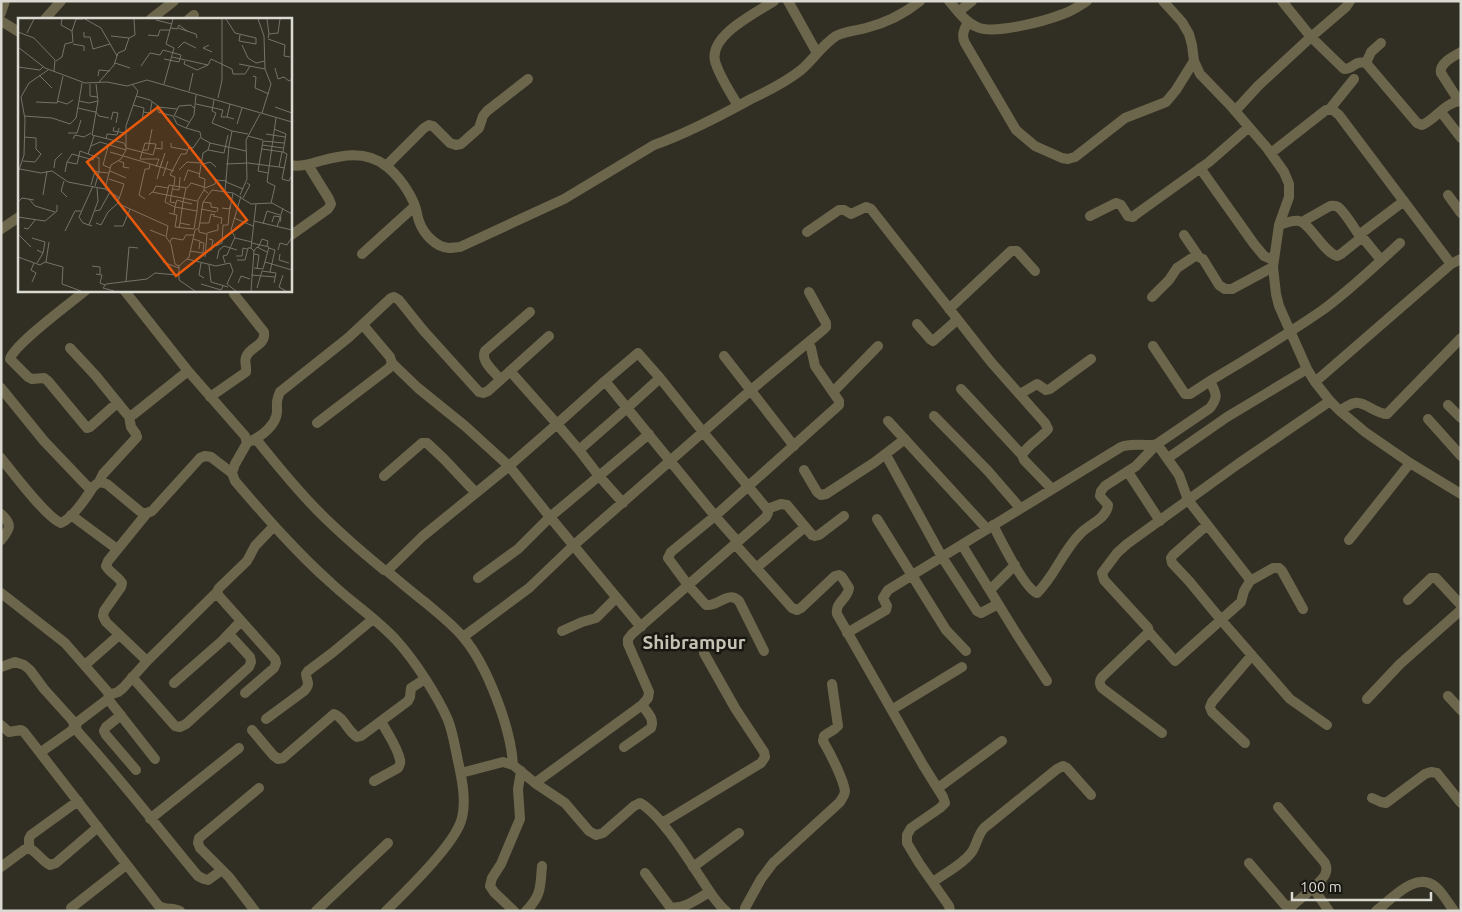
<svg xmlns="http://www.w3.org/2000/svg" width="1462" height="912" viewBox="0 0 1462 912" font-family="Ubuntu,sans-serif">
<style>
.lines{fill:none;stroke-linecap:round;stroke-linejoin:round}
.minor{stroke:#6c664c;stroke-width:10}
.labels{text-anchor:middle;stroke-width:5;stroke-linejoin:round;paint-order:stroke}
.district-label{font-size:19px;font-weight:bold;fill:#c5c2b3;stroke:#181711}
.inset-road{fill:none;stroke:#757369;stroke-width:1}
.view{fill:#e8590c;fill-opacity:0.15;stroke:#e8590c;stroke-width:2.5}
.inset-edge{fill:none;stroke:#dbdad2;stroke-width:2.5}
</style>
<rect width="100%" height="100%" fill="#312f23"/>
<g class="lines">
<!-- minor -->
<path class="minor" d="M788 1 817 53
M949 1C957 10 965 22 977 27 994 35 1045 21 1063 14 1072 11 1079 6 1087 1
M1163 1 1182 22 1189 34 1192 45 1194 61 1200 74 1230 105 1267 148 1284 172 1289 184V197L1279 225 1273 267 1276 294 1279 306 1307 369 1315 382 1330 401 1340 411 1365 432 1410 463 1461 494
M1282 1 1311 37 1346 7 1350 1
M958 12 972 1
M1 13 5 1
M45 19 61 1
M151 19 174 1
M189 19 194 15
M1 21 19 32
M968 22C964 30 961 35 965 43L1016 130 1035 146 1062 158 1068 159 1075 157 1125 118 1166 102 1176 90 1194 61
M1366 63 1371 52 1381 43
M1459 101 1441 73C1439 63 1453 57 1461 52
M738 106C731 93 719 76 715 61 709 35 756 13 774 1
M1329 110 1354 79
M1235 111 1258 86 1311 37 1344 69C1354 69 1354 60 1366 63L1417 123 1422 125C1436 119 1445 102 1461 101
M1441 112 1461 138
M1271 153 1326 110H1333L1339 115 1451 264
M290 165C300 167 310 164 320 161 342 155 366 150 386 166 398 175 410 192 415 206 417 211 417 216 419 221 423 233 435 247 449 248 452 248 457 247 460 247L564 199 654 145C688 133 720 116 751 99 768 91 786 82 801 70 813 60 822 45 836 36 846 31 855 31 866 28 885 23 904 14 920 1
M386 166 424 128 429 125 433 126 450 143 456 145 461 144 479 128 483 116 487 111 528 79
M1200 168 1254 244 1264 256 1273 260
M1448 195 1461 213
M1090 216 1116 203 1121 205 1128 216 1133 217 1135 215 1209 162 1249 127
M1302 222 1330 206C1334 206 1335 205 1338 207 1346 213 1355 230 1361 238
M1279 225C1285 223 1293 220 1299 221 1311 224 1323 252 1337 256L1341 254 1361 238H1363L1381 260
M1 229 19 217
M807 232 839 210H844L851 214 866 207 871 209 991 362 1045 423 1048 429C1040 439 1028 444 1022 455L1024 460 1052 489
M1184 235 1199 257
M1359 235 1404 201
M290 236 328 209 331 204 329 199 308 165
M362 254 415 206
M86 290C71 303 14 344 10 359L28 377 32 379 44 378 48 381 87 428 90 427 117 403
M124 290 188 371 245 436 247 443 235 464 232 473 235 481C265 516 296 552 331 583 352 603 377 619 397 641 415 661 437 695 448 720 453 733 455 747 458 761 462 779 467 803 461 821 453 846 406 891 386 911
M1152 297 1169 280 1177 268 1195 256 1199 257 1203 259 1219 285 1225 289H1232L1273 267
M949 309 1011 251H1017L1035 271
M917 324 930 339 933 341 957 320
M1153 346 1185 394H1190L1210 381
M70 348 96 376 126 413 129 416 134 414 188 371
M724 356 794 446
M392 363 418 388 465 426 509 466 550 517 599 476 579 450
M510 371 557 424 605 381 627 408 660 378 703 432 767 509 768 513 766 517 632 634 628 639V644L649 692 648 698 642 705 535 783
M500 379C494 371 480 361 485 351L530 312
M605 381 638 353 660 378
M1315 382 1451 264 1461 259
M1 388 44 441 85 484 88 487H93L99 482 107 484 142 513H147L152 511 200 458 205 456 211 457 232 473
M961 389 1022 455
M833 392 878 346
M1020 394 1037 384 1046 390 1050 389 1091 359
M210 397 246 372C247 367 244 362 246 357 250 346 266 346 264 332L234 294 233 290
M1448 405 1461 418
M1340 411C1344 408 1350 404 1355 403 1364 401 1376 414 1387 414L1461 338
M934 416 988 471 1020 508
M1428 419 1461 456
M888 421 987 529
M317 423 389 368 392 363 390 357 363 325
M256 439C276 464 297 490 320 513 340 533 362 552 384 570L387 571 423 536 509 466 557 424 579 450 627 408 715 516 738 542
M251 441C262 436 276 425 277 412 277 403 276 401 280 392L348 338 391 298 394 297 399 300 423 330 479 392 483 393 488 391 549 336
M886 455 942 557 977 611 981 613 998 604
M1 458C13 473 46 517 61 523 73 518 86 498 93 487
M1168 458 1227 417 1307 369
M804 470 817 492 821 495 826 494 875 462 905 439
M1128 472 1160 521
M384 476 422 443H427L444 459 476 493
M99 482 103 474 137 437 136 434 131 427 129 416
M623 503 599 476 649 434
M767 509 781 504 787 505 812 535 815 536 819 535 844 516
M1 514C13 525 10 529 1 540
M71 515 117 549
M877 519 946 630 966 651
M993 525C1000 539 1025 589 1037 593 1055 576 1063 550 1081 533 1090 524 1107 518 1108 505L1100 496 1101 491 1105 486 1136 466 1157 444 1179 475 1188 500 1248 577 1250 581 1244 591 1241 602 1175 661 1149 632
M1207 525 1173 555 1171 558 1172 563 1189 581 1222 621 1290 699 1327 725
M1349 540 1410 463
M735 544 776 590 792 608 797 610 801 608 835 576 839 575 842 577 849 588C848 599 835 602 837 614L923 765 943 797 945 803 940 808 911 828 907 835V843L919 863 949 906 950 911
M962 545 1016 633 1047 681
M756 568 805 527
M387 571C400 582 413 593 426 603 439 614 452 624 463 637 487 665 511 728 513 765
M478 578 518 549 550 517 641 627
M1250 581 1273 568H1279L1282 571 1303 609
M990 590 1015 565
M1 593 65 643 107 691 109 695 108 699 79 721 75 726 78 732C120 778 158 828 198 876L204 879 208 880 222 870
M1408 600 1431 578H1436L1461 605
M562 631 582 622 596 618 616 598
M847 633 886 610 887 606 883 598 888 590 1121 447C1133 442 1144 447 1157 444L1210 408C1219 396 1216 394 1210 381 1248 358 1287 335 1324 309 1351 289 1375 266 1400 243
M463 637 529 588 574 545 751 390 823 330 826 327V323L809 292
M764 651 739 601C728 590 718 607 706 605L688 585 668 558 671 552 715 516 839 405V401L815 366 811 348 808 343
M147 661 106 622 103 616 104 611 121 587 122 583C118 576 110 573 106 566L108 561 147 513
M85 665 119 635
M1 667 15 662 24 665 30 670 44 689 72 720 75 726 71 731 41 752
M132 677 175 726 180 727 186 724 249 667 251 662 250 657 229 634
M174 683 222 641 241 621
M245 693 274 668 276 663 275 659 219 596 217 592 219 588 247 561 255 546 274 526
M109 695 118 692 123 688 147 661 217 592
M1448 696 1461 710
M108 699 155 759
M1367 699 1400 664 1461 610
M893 709 962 667
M121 715 106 727 104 731 106 735 136 770
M266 719 304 691C311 683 307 683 306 674L308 671 332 653 373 619
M1 725 9 732 21 730 24 732 158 905C165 911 172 907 180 911
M252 730 273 755 278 759 283 758 334 714C344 717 347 731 357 737L361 736 408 701 410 697 411 688 425 679
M1162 733 1102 688C1099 684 1099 681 1102 677L1149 632 1148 628 1104 580 1102 573 1117 553 1127 544 1238 464 1330 401
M1245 743 1212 712 1210 707 1212 702 1252 655
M624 747 651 728C655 719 647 712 642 705
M461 773 503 762 513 765 535 783 565 803 589 831 596 835 603 833 634 806 640 803C662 815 691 864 706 886 712 895 717 904 726 911
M374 781 398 768C400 764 401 764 400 760 398 748 387 733 381 721
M938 788 1002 741
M1372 798 1381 802 1386 803 1425 774 1431 772 1437 773 1461 803
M1278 807 1325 863C1330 874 1321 880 1313 888
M150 819 239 748
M662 823 761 763 765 757 764 752 735 708 704 653
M29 848V839L31 835 78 801
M1249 863 1285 905 1292 906 1313 888 1329 911
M1 867 24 850 29 848C37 852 42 861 50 865L56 863 98 827
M693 867 739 833
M645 873 670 907C684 910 698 898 710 892
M933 882C945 873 962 865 971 853 977 845 977 836 984 828L1057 769 1063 766 1067 768 1091 795
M71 908 126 865
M745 908 761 879 773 863 840 802C842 798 845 795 845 791 843 778 830 753 823 741L824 736C828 732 834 731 838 726L832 684
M255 911 229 877 200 848 198 843 199 838 259 788
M316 911 388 843
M514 911 494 892 490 886 492 878 501 864 520 819 518 789 521 771
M526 911C542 895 540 887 542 866
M1376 911C1392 899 1417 869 1437 888 1444 895 1449 904 1454 911"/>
</g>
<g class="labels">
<!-- district labels -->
<g class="district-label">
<text x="694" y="649">Shibrampur</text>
</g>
</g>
<!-- overview -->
<g transform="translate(18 18)">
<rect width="274" height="274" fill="#312f23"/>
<path class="inset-road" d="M67 1 83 10 99 38M208 1 217 15 238 20V26L221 23 222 17M240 1 246 18 247 51 253 66 244 95M249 1 251 16M138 2 154 6M153 10 159 11 161 7 169 13M160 10 178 16 179 20M54 13 58 1H65M0 14 16 20 37 42 36 53M66 14V19H72L75 31 92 26M9 15 16 1M130 17 140 18 142 12H152M93 18 111 20M250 20 251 16 260 15 262 1M250 21 267 27 266 38 272 39M55 26 66 28V33M191 27 185 30 194 34M224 27 230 40 238 45 247 43M0 29 27 50 67 65 89 64 109 68 129 62 274 104M160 30 166 24 178 30M154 39 190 47 193 41 214 51 215 56H227L232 48M38 43 44 39 47 26 55 24 54 13 43 7 44 1M167 43 166 46 179 52 190 47M97 45 112 50M221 46 247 51M123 48 132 35 142 37 145 32 163 37 161 44 146 41M0 49 22 52 25 49M257 50 260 61 266 59 271 63 274 61M21 57 34 70M80 58 81 52 92 53M235 58 238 59 237 70 251 76M81 64 96 47 100 35 107 32 111 20 117 17 116 1M64 65 61 83 71 85 80 83 78 66M72 66V78L79 79M114 66 120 73 108 108V132L103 141 93 147 87 171 100 179 101 186 150 208 148 219 153 226 157 246 161 248V262L177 273M146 66 156 30 148 26 155 1M171 73 175 55M118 78 132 82 140 88V94L155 98 159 106 168 110 176 97 178 77M200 80 204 62V1M196 82 194 93 198 95 194 105 214 113M39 83 49 86 55 82M80 83 74 117 106 125 108 129M18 84 39 85 45 58M178 86 205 92 203 99H209M212 86 209 99 216 101M115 87 126 90 124 103M140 89 159 91M257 89 274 95M60 90 77 94M77 93 81 98 91 100M125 94 132 95 134 84M6 98 34 100 52 106 58 100 61 83M156 98 161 88 173 87 177 91M157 98 171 104M93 102 95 94 100 95 98 105M219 106 224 90M96 109 95 113 108 115M168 110 182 114 183 120 192 125 190 132 185 135 181 159 187 161 186 172 190 175M256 111 268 116 265 134 269 136 264 161 271 163 274 157M50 115H59L63 102M248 116 267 119M230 118 245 122M55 121 57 117 66 119 73 115M88 121 89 116 99 117 101 110M153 125V129L169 132M192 125 228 133M244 127 265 130M73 128 82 124 108 132M211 128 214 113 230 116M90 129 85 147 92 150M108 130 135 137 137 130 144 131V123M137 130 138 126 127 125 122 141H141L138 149M244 131 265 134M125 132H130L134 111M190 132 206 135 210 117M92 134 156 153M264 134 261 149 267 150M70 136 76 118M5 143 17 144 23 136 18 131V120L6 119M101 143 106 145 105 149 111 150M49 144 54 136 75 142 77 138M230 145 261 149M185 146 192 144 198 149M208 146 230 145M36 150 37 142 44 135M142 150 147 135M2 151 23 155 34 153 50 164 87 171M161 152 169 144 183 145M92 153 108 160M47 154 49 144 59 146 62 133 81 140V154L91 155M0 155 6 137 7 101 3 79 11 65 30 52M250 155 240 153 245 123 266 125M145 158 150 143M91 161 106 166 101 181M139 161 144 143M46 163 43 173 49 179M166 163 170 152 182 156M208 164 225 171M73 167 77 153 81 154 77 168M156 167 157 159 152 157 163 136H168L171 129 175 130 182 120M155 168 152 184 158 185 157 189 179 193 176 211M168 170 165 184 174 186M187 170 197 166 198 162 209 163M155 171 161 172 162 159M207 173 211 128M135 174 138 168 150 170M25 177 29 153M131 177 134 174 179 183M222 177 229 161 228 122 242 96M225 180 232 167 229 165M11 181 17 188 37 194M127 181 121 177 127 151H131L132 146M0 184 4 180 16 182M185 184 193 185V189L200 190 199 194M158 185 159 182 165 184 162 205M253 185 257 168 249 164 258 100M204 190 212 191 215 175M183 191 198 194M77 193 82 192 92 174M179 193 180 182 186 172M151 195 159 197 157 209 176 211M156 196 157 189 147 184 151 167 169 170 173 165 186 169M195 198 204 200 203 206M0 199 27 203 39 193V187M216 200 235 208M236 203 274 212M254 204 256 198 263 199 262 204M78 205 83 207 90 194 100 185M182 205H191L193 196 197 197M245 206 249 193 262 197M71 207 80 183 79 170M74 208 65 205 61 199 75 168M96 208H105L112 191M259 209 265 190M6 210 10 211 17 202M161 210 162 205 172 207M181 211V214L189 216 187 239M132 212 147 218M47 213 57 193H63M189 215 200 212V206M0 216 13 229M14 220 27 224 25 235M217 220 234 224M175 221 182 223 181 231M191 221 195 222 193 233M152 224 154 220 165 222 168 217H176M234 225 251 229 245 251 236 250M198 228 204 225 205 207H210L212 188M240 230 244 221 250 223 249 228M251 230 257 232 252 254M19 232 25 235 19 245M260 232 262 225 269 227 274 219M172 233 185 235 186 225 182 224M236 233 239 229 249 234M236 236 241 237 239 251M262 236 261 242 271 245M218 238H224L225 230 229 231M0 239 22 247 27 244 45 249 44 266 63 273M169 241 198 248 212 245 215 253 209 266 218 273M199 241 201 232 206 228 219 232M219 242H227L230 230H233M28 244 31 224M145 244 161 250M247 244 274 252M183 245 181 257 186 260M207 245 205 238 209 237 217 219 213 212 223 178M191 247 193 264 210 269M74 248 82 249V256M161 248 171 239 177 212 181 210 185 184 194 172 215 175 233 186 254 185 274 196M244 253 258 255 256 265M78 256 84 257 82 265 87 267M233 257 257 259M265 257 261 269 268 273M14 264 18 255 13 252 16 245M108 264 111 229 120 230M220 265 223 258 232 261M183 266 203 272 205 268M239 270 244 253M96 273 85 270 88 266 129 261 137 255 159 257M233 273 236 233 233 230 238 186"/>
<path class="view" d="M140 89 229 202 158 258 69 144Z"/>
<rect width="274" height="274" class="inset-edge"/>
</g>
<!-- border -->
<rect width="1462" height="912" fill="none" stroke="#dbdad2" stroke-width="5"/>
<!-- scale -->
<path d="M1292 892v8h139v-8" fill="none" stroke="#dbdad2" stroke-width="2.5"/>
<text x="1300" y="892" font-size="15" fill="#dbdad2" stroke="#181711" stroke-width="4" paint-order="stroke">100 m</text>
</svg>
